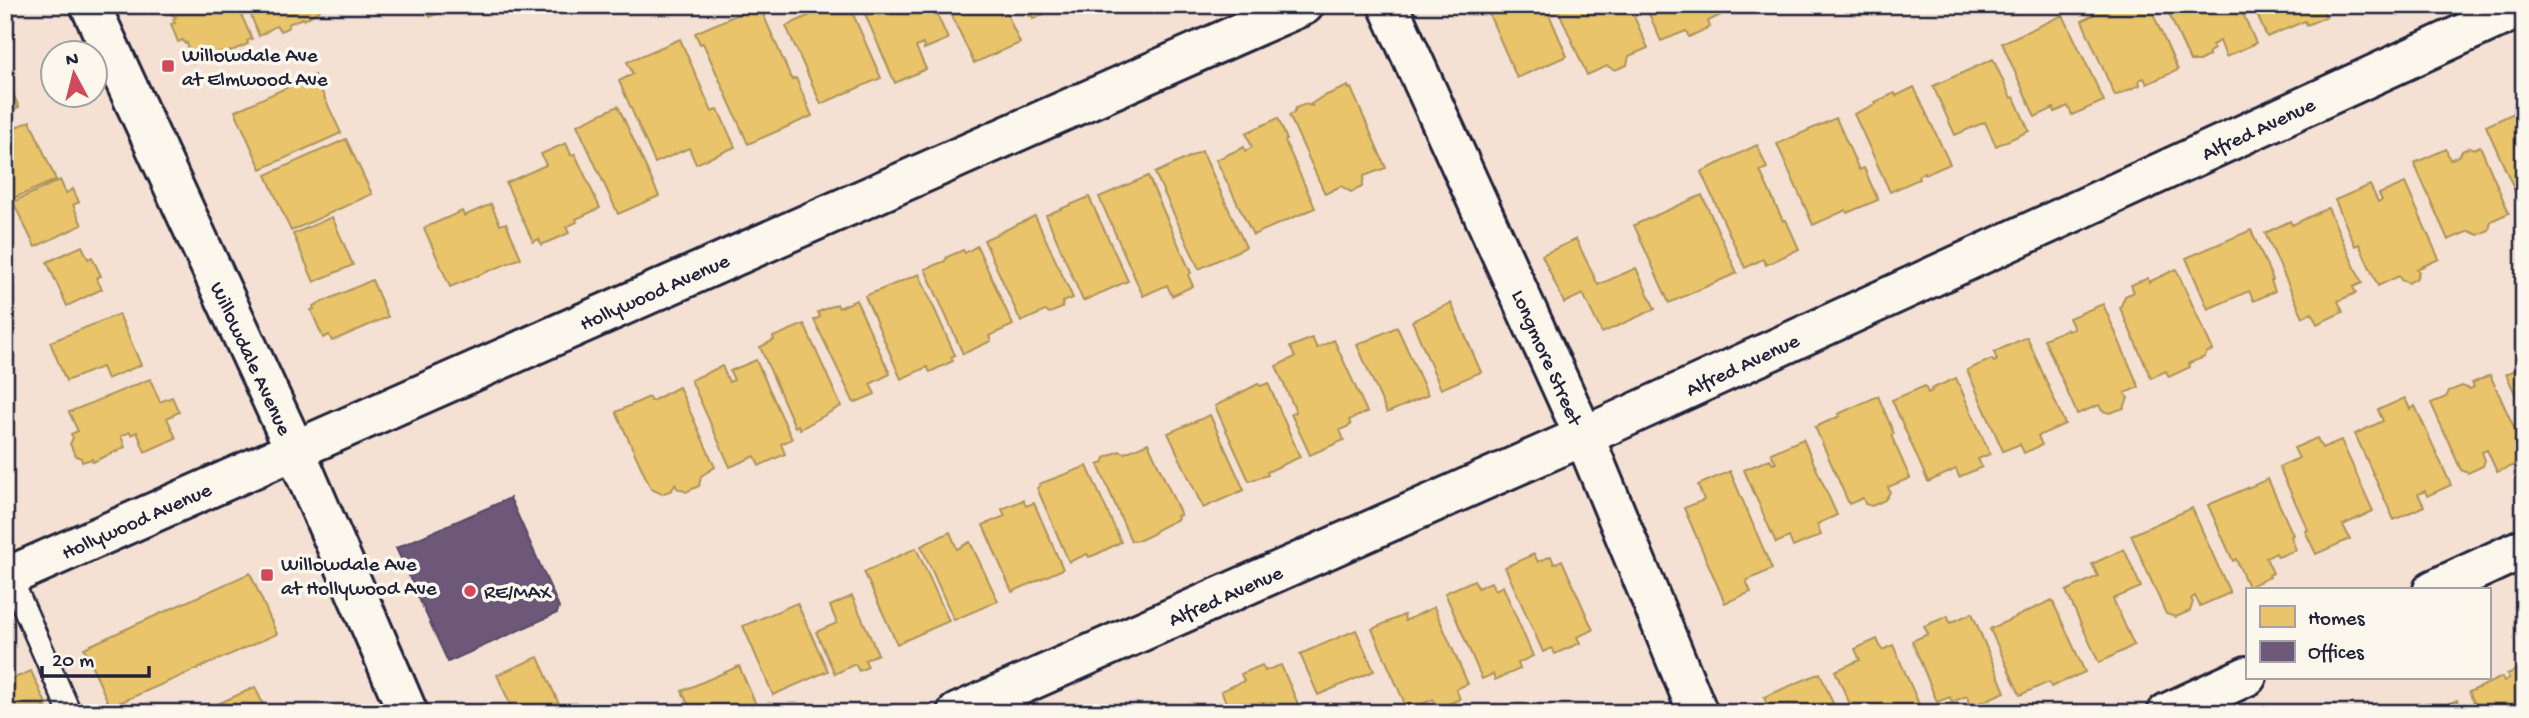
<svg xmlns="http://www.w3.org/2000/svg" width="2529" height="718" viewBox="0 0 2529 718" font-family="'Gochi Hand',sans-serif">
<style>
.homes{fill:#e9c46a;stroke:#ad935c;stroke-width:2}
.offices{fill:#6d597a;stroke:#564867;stroke-width:2}
.lines{fill:none;stroke-linecap:round;stroke-linejoin:round}
.service-casing{stroke:#22223b;stroke-width:26}
.minor-casing{stroke:#22223b;stroke-width:44}
.tertiary-casing{stroke:#22223b;stroke-width:44}
.service{stroke:#fbf7ec;stroke-width:21}
.minor{stroke:#fbf7ec;stroke-width:38}
.tertiary{stroke:#fbf7ec;stroke-width:38}
.poi-dot{fill:#d1495b;stroke:#fbf7ec;stroke-width:2.5}
.labels{text-anchor:middle;stroke-width:7;stroke-linejoin:round;paint-order:stroke}
.poi-label{font-size:21px;fill:#22223b;stroke:#fbf7ec;text-anchor:start}
.street-label{font-size:21px;fill:#22223b;stroke:#fbf7ec}
</style>
<rect width="100%" height="100%" fill="#f4e1d4"/>
<filter id="ink" filterUnits="userSpaceOnUse"><feTurbulence type="fractalNoise" baseFrequency=".0143" numOctaves="2"/><feDisplacementMap in="SourceGraphic" scale="14" xChannelSelector="R" yChannelSelector="G"/><feConvolveMatrix kernelMatrix="1 2 1 2 8 2 1 2 1" color-interpolation-filters="sRGB"/></filter>
<g filter="url(#ink)">
<!-- homes -->
<path class="homes" d="M237 5 252 39 247 41 248 44 224 54 223 52H217L193 63 187 43 185 44 183 40 178 42 171 24 175 23 173 19 176 17 171 14 168 5Z
M245 5H318L320 10 304 20 303 18 288 24 289 27 281 31 276 26 259 36 247 5Z
M425 5H457L430 17Z
M759 5 792 80 796 78 812 116 748 144 703 43 700 44 695 33Z
M832 5H849L881 78 821 104 786 26Z
M861 5H933L948 39 924 49 923 44 916 47 926 69 895 83Z
M947 5H1003L1020 43 974 63Z
M1024 5H1058L1054 7 1055 9 1033 19 1032 15 1029 16Z
M1485 5H1545L1567 56 1517 78Z
M1556 5H1629L1648 48 1629 56 1627 65 1615 70 1607 66 1587 75Z
M1645 5H1717L1721 15 1708 21 1710 27 1689 37 1686 31 1661 41Z
M2098 5H2149L2178 70 2147 84 2144 78 2139 80 2140 85 2115 96 2082 21 2093 15 2090 9Z
M2165 5H2239L2256 43 2226 57 2220 41 2212 45 2214 49 2209 52V56L2199 61H2190Z
M2253 5H2321L2326 17 2307 25 2305 21 2267 37Z
M2063 15 2104 101 2072 115 2068 106 2055 112 2054 108 2035 117 2002 43Z
M680 39 712 112 718 109 735 147 696 164 689 148 655 163 619 81 633 74 627 62Z
M1993 59 2011 98 2014 97 2029 131 1996 146 1985 122 1955 135 1933 86Z
M314 75 341 133 261 169 235 111Z
M5 77 19 107 5 114Z
M1348 86 1349 89 1351 88 1386 168 1364 176 1362 187 1351 192 1341 186 1325 194 1289 115 1294 113 1296 108 1305 104 1312 106 1311 104 1322 97Z
M1914 87 1950 164 1925 175 1924 172 1918 176 1919 179 1890 192 1854 114 1876 104 1875 102 1895 93 1896 96Z
M618 106 659 196 618 214 577 125Z
M2516 112 2520 121 2524 119V211L2486 126Z
M1278 118 1287 140 1285 141 1315 208 1253 235 1216 160 1244 147 1245 151 1252 147 1246 133Z
M1836 118 1859 170 1864 168 1878 200 1847 213 1846 210 1813 225 1777 144Z
M30 121 56 180 5 202V132Z
M346 139 372 194 291 231 266 175Z
M566 143 571 155 575 154 600 208 576 219 577 222 566 227 569 233 541 245 539 239 533 242 506 183 546 165 541 154Z
M1757 145 1767 168 1760 171 1783 221 1786 220 1799 249 1766 265 1763 259 1745 268 1701 172Z
M2480 146 2509 213 2491 221 2489 230 2478 235 2469 231 2448 240 2414 163 2446 149 2450 160 2460 155 2462 151 2470 147 2474 149Z
M1202 151 1246 247 1199 269 1155 173Z
M1148 176 1191 273 1188 275 1193 286 1172 296 1167 285 1143 296 1099 197Z
M60 180 66 193 73 189 79 202 73 205 82 225 35 247 13 202Z
M2405 183 2439 259 2417 269 2419 272 2416 279 2408 283 2401 280 2399 276 2378 286 2359 244 2355 246 2335 200 2370 185 2378 202 2382 200 2379 194Z
M1702 195 1737 273 1669 303 1634 225Z
M1089 197 1128 281 1083 301 1046 215Z
M491 204 500 225 506 223 521 258 450 287 424 228 462 211 464 216Z
M2328 208 2362 283 2353 287 2356 293 2338 301 2343 312 2317 324 2312 313 2303 317 2265 233 2290 221 2292 225Z
M1035 216 1073 298 1063 302 1062 308 1050 313 1045 311 1021 322 984 240Z
M332 217 353 265 314 282 293 234Z
M2251 230 2273 280 2271 281 2275 291 2254 301 2249 291 2208 309 2186 258Z
M1576 239 1598 285 1636 268 1655 309 1602 333 1583 294 1564 303 1542 255Z
M82 246 88 259 92 257 101 276 96 278 102 289 67 306 47 262Z
M977 246 1013 325 989 336 991 341 963 354 925 269 945 261 947 257 963 250 965 253Z
M2176 269 2213 350 2206 353 2205 357 2189 363 2190 367 2169 377 2166 371 2151 378 2120 308 2125 296 2134 292 2131 285 2148 278 2149 282Z
M919 274 955 355 951 357 953 361 930 372 927 367 901 379 865 296Z
M372 280 388 317 332 341 329 335 323 338 311 310 314 309 313 306Z
M856 300 890 374 870 384 875 394 854 403 814 320 820 317 818 312 837 304 839 308Z
M1451 303 1481 372 1441 389 1412 321Z
M2103 304 2139 387 2125 393 2128 398 2124 408 2110 413 2102 411 2099 405 2077 414 2044 339 2067 329 2068 331 2074 329 2069 318Z
M119 314 141 365 107 379 102 367 66 381 50 342Z
M804 324 841 406 800 429 798 425 795 427 760 347 774 340 773 337Z
M1397 327 1428 395 1387 413 1357 345Z
M2027 337 2065 424 2038 436 2042 445 2024 453 2020 444 2003 451 1967 370 1992 359 1994 362 1997 360 1994 352Z
M1312 338 1317 348 1334 340 1367 412 1349 420 1351 425 1340 430 1344 440 1310 455 1291 414 1296 412 1276 366 1295 357 1290 347Z
M756 360 792 439 781 444 785 454 759 466 755 456 730 467 691 380 722 366 729 382 734 380 730 371Z
M2524 360V413L2506 374 2518 369 2516 363Z
M2490 375 2524 449V461L2497 472 2487 450 2482 452 2485 460 2483 466 2468 473 2461 470 2431 403 2446 397 2449 391 2462 386 2470 389 2474 387 2472 383Z
M1956 378 1990 454 1978 459 1982 467 1959 477 1956 469 1928 482 1892 400 1925 386 1928 393 1932 391 1931 389Z
M150 379 160 402 172 397 179 412 167 418 176 438 145 452 137 432 131 435 130 432 121 436 125 447 93 462 92 459 82 462 81 458 75 455 70 444 73 438 71 434 78 431 69 412Z
M1268 383 1300 457 1267 472 1268 475 1249 481 1215 406 1258 384 1261 386Z
M679 387 715 467 701 476 699 486 686 492 677 488 675 484 672 490 662 494 651 489 616 412 649 397 651 401 654 400Z
M1878 396 1894 434 1891 435 1910 478 1888 487 1890 492 1885 500 1872 506 1865 504 1863 498 1849 504 1815 427 1840 416 1838 414Z
M2405 398 2410 409 2415 406 2451 485 2427 496 2425 491 2418 494 2424 506 2394 520 2355 434 2383 421 2378 410Z
M1210 415 1244 490 1203 508 1168 433Z
M2317 438 2322 448 2341 440 2373 511 2343 525 2350 539 2316 554 2305 531 2308 530 2279 467 2299 458 2294 448Z
M1803 439 1837 515 1817 524 1821 535 1793 547 1789 537 1776 543 1744 470 1770 459 1773 464 1776 463 1771 453Z
M1148 443 1181 515 1177 516 1178 519 1156 530 1153 534 1140 540 1131 541 1098 465 1103 463 1105 458 1119 451 1125 453Z
M1087 466 1121 542 1097 554 1089 557 1087 554 1069 562 1037 488 1040 486 1039 484Z
M1730 471 1772 569 1746 581 1751 592 1725 603 1684 508 1704 500 1698 485Z
M2268 479 2293 535 2291 536 2296 550 2278 557 2276 553 2266 558 2273 573 2269 575 2270 577 2248 587 2236 559 2233 561 2208 505Z
M1023 500 1026 506 1034 503 1063 569 1012 592 983 525 1005 516 1002 509Z
M2192 508 2230 593 2200 606 2195 596 2191 599 2193 602 2190 611 2176 617 2166 614 2131 535Z
M950 532 957 549 970 542 998 601 954 620 921 546Z
M916 548 949 621 897 644 864 572Z
M2124 549 2141 587 2113 599 2134 645 2099 663 2066 591 2098 576 2092 564Z
M1534 554 1538 562 1551 556 1554 564 1562 560 1593 630 1577 637 1580 643 1555 654 1552 648 1543 652 1505 567Z
M250 573 277 634 110 707 84 648Z
M1474 580 1478 588 1491 582 1495 590 1503 586 1533 656 1518 663 1520 669 1495 680 1493 674 1482 679 1445 593Z
M852 596 878 654 865 660 868 667 859 671 855 664 835 674 816 632 837 623 830 606Z
M2052 600 2085 672 2051 687 2049 682 2020 695 1990 629Z
M797 603 828 671 773 695 743 626Z
M1434 607 1468 684 1456 689 1460 699 1438 709 1433 699 1408 711 1372 629 1404 615 1405 621Z
M1972 613 2005 692 1971 707 1967 696 1952 702 1950 697 1937 702 1912 641 1928 634 1924 626 1948 616 1950 623Z
M1356 630 1374 671 1318 695 1300 654Z
M1877 639 1882 650 1893 645 1923 713H1854L1835 671 1860 660 1855 649Z
M538 657 559 704 539 713H514L497 675Z
M1262 665 1265 671 1281 665 1302 713H1231L1221 691 1244 681 1241 674Z
M739 666 758 709 750 713H692L682 691Z
M2524 667V713H2479L2469 692 2502 677 2504 681 2509 678 2507 674Z
M31 671 47 706 43 708 45 713H5V682Z
M1820 673 1837 713H1770L1764 697Z
M255 687 267 713H198Z
M2457 700 2463 713H2432L2431 711Z"/>
<!-- offices -->
<path class="offices" d="M510 498 559 607 557 613 448 662 396 548Z"/>
<g class="lines">
<!-- service casing -->
<g class="service-casing">
<path id="service" d="M10 576 70 713"/>
</g>
<!-- minor casing -->
<g class="minor-casing">
<path id="minor" d="M1388 5 1584 436 1698 713
M5 578 1304 5
M2433 590 2524 548
M957 713 1602 428 2524 6
M2167 713 2247 676"/>
</g>
<!-- tertiary casing -->
<g class="tertiary-casing">
<path id="tertiary" d="M90 5 295 450 408 713"/>
</g>
<!-- service -->
<use href="#service" class="service"/>
<!-- minor -->
<use href="#minor" class="minor"/>
<!-- tertiary -->
<use href="#tertiary" class="tertiary"/>
</g>
</g>
<!-- markers -->
<g class="poi-dot">
<rect x="161" y="59" width="14" height="14" rx="3.5"/>
<rect x="260" y="568" width="14" height="14" rx="3.5"/>
<circle cx="470" cy="591" r="7"/>
</g>
<g class="labels">
<!-- poi labels -->
<g class="poi-label">
<text x="182" y="61">Willowdale Ave<tspan x="182" dy="24">at Elmwood Ave</tspan></text>
<text x="281" y="570">Willowdale Ave<tspan x="281" dy="24">at Hollywood Ave</tspan></text>
<text x="484" y="598">RE/MAX</text>
</g>
<!-- street labels -->
<g class="street-label">
<text transform="translate(2258 128) rotate(-25)" y="7">Alfred Avenue</text>
<text transform="translate(654 291) rotate(-24)" y="7">Hollywood Avenue</text>
<text transform="translate(1548 357) rotate(66)" y="7">Longmore Street</text>
<text transform="translate(252 358) rotate(65)" y="7">Willowdale Avenue</text>
<text transform="translate(1742 364) rotate(-25)" y="7">Alfred Avenue</text>
<text transform="translate(136 520) rotate(-24)" y="7">Hollywood Avenue</text>
<text transform="translate(1225 595) rotate(-24)" y="7">Alfred Avenue</text>
</g>
</g>
<!-- margin -->
<rect width="2529" height="718" fill="none" stroke="#fbf7ec" stroke-width="28"/>
<rect x="14" y="14" width="2501" height="690" fill="none" stroke="#22223b" stroke-width="2.5" filter="url(#ink)"/>
<!-- legend -->
<rect x="2246" y="588" width="245" height="91" fill="#fbf7ec" stroke="#a4a2a5" stroke-width="2"/>
<rect x="2260" y="606" width="35" height="21" fill="#e9c46a" stroke="#a4a2a5" stroke-width="2"/>
<text x="2308" y="624" font-size="21" fill="#22223b">Homes</text>
<rect x="2260" y="641" width="35" height="21" fill="#6d597a" stroke="#a4a2a5" stroke-width="2"/>
<text x="2308" y="658" font-size="21" fill="#22223b">Offices</text>
<!-- north arrow -->
<g transform="translate(74 74) rotate(353)"><circle r="33" fill="#fbf7ec" stroke="#a4a2a5" stroke-width="2"/>
<path d="M0-5L12 26L0 18L-12 26Z" fill="#d1495b"/>
<text y="-10" font-size="19" font-weight="bold" text-anchor="middle" fill="#22223b">N</text>
</g>
<!-- scale -->
<path d="M42 666v10h107v-10" fill="none" stroke="#22223b" stroke-width="3.5"/>
<text x="52" y="666" font-size="21" fill="#22223b" stroke="#fbf7ec" stroke-width="5" paint-order="stroke">20 m</text>
</svg>
